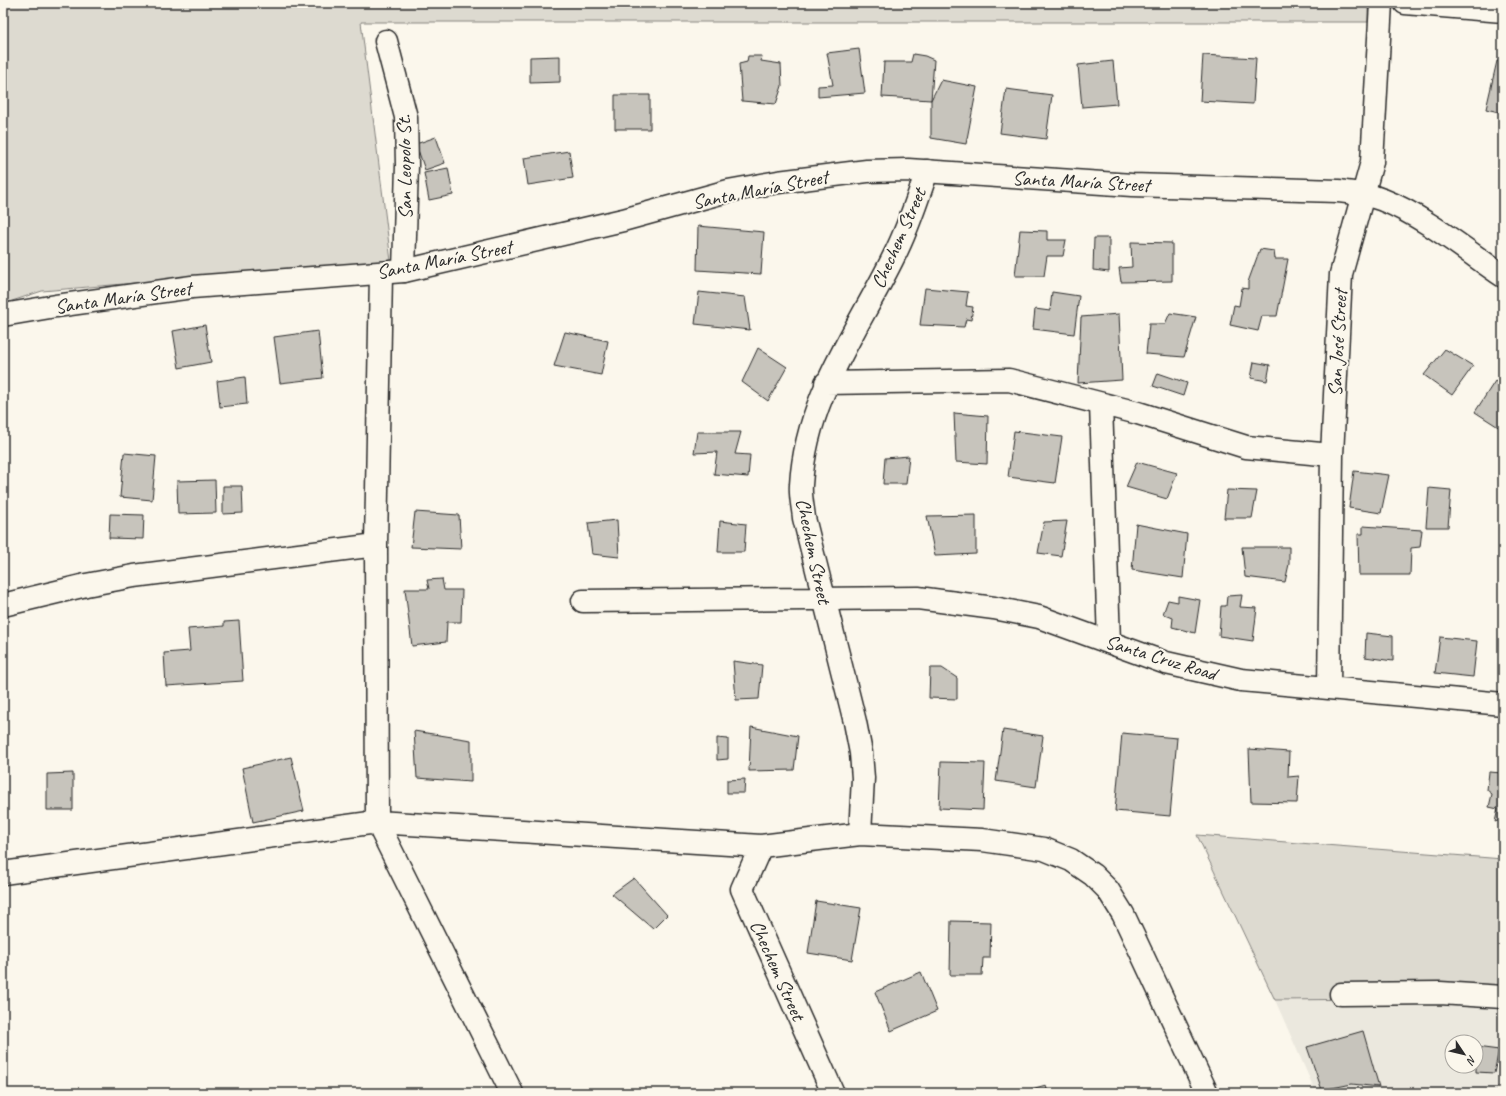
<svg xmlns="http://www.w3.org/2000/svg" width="1506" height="1096" viewBox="0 0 1506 1096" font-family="Caveat,sans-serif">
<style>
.built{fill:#ebe8de;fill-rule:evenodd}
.green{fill:#dddad0;stroke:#84827e}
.building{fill:#c7c4bc;stroke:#2b2b2b}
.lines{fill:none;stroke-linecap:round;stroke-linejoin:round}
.minor-casing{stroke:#2b2b2b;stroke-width:25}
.tertiary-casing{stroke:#2b2b2b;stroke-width:25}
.minor{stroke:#fbf7ec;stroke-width:22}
.tertiary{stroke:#fbf7ec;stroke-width:22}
.labels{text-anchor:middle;stroke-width:4;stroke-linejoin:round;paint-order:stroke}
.street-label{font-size:20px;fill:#2b2b2b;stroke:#fbf7ec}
</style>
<rect width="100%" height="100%" fill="#fbf7ec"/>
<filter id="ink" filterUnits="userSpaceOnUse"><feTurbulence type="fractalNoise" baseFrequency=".025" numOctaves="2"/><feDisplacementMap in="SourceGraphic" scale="8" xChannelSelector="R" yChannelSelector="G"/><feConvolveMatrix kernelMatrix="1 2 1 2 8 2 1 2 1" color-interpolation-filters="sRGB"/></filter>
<g filter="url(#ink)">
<!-- built -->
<path class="built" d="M1503 998V1093H1316L1275 1000ZM1452 1042H1476V1066H1452Z"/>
<!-- green -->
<path class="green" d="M3 3H1368V22H361L391 261 42 291 3 304Z
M1197 835 1503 859V998L1275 1000Z"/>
<!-- building -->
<path class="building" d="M859 49 865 93 818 97V86L833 85 827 53Z
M913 54 925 56 934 60 931 100 882 97 884 62H911Z
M1203 55 1256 58 1253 104 1200 101Z
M560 56V82L530 83V57Z
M748 56H762L761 61 781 64 782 86 776 104 742 101 739 64 747 62Z
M1113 61 1117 104 1082 107 1078 65Z
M1497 61 1503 62V113L1486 109Z
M941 80 977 87 966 144 931 138V100Z
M1006 89 1052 95 1046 139 1000 133Z
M615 95H650V129H615Z
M436 137 445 163 425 170 416 144Z
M569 151 573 178 528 185 524 158Z
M448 168 453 195 429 200 424 173Z
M698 226 764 232 761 274 697 270Z
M1020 230 1047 231V240H1066L1063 256H1047L1044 276H1015Z
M1094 238H1109V272L1093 270Z
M1131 242 1172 243V281L1121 282 1119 268 1132 267Z
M1260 249 1274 251 1275 259H1288L1277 316H1262L1258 331 1230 325 1234 305 1239 306 1242 288 1248 289V282Z
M925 288 968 292 966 306 973 307 971 320 966 319 964 327 920 325Z
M699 292 745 297 750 330 695 324Z
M1052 292 1079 296 1074 334 1033 329 1035 309 1050 311Z
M1170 313 1196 317 1184 357 1146 354 1149 324H1165Z
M1119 314 1122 380 1078 383 1081 317Z
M205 325 211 362 179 368 173 331Z
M318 331 323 378 280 383 274 337Z
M565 332 608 341 601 375 554 366Z
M758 348 787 367 768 401 742 382Z
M1445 349 1473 366 1452 395 1424 375Z
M1254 362 1270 365 1267 381 1251 378Z
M1158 373 1187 383 1183 396 1153 386Z
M245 377 247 404 220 407 217 381Z
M1495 381 1503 386V430L1475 412Z
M954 413 988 416 987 464 956 462Z
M1014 431 1062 437 1055 483 1008 477Z
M697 432H741L735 454 750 455 748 477 714 474 717 452 694 453Z
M124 453 156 456 152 500 120 497Z
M909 456 906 484H883L885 458Z
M1137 462 1177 473 1167 499 1126 487Z
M1354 471 1389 475 1381 513 1349 508Z
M215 480 216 513 178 514 177 481Z
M223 486H242L243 513 223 514Z
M1429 488 1451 490 1448 527H1426Z
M1227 490 1257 491 1252 518H1224Z
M415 512 459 515 461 549 411 547Z
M110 514 144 515 143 539 109 538Z
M976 515V554L935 556 927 516Z
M617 520 619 557 592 554 588 523Z
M720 521 746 524 744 552H718Z
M1067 521 1061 556 1038 553 1044 522Z
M1136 524 1187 534 1183 578 1132 570Z
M1363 526 1422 530 1420 547 1411 548 1410 575H1359L1358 534H1363Z
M1242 547H1289V564L1285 582 1245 577Z
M442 579 444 590H462L461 622H447L446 642 412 646 405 589H429L427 580Z
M1242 595 1240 607 1257 608 1253 641 1219 636 1221 606H1226L1227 596Z
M1178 596 1200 600 1195 633 1172 627 1173 618 1163 614 1168 600 1178 602Z
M239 621 243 681 166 686 164 653 190 651 188 629 224 626V622Z
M1366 633 1393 636V661L1365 657Z
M1440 637 1477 641 1473 677 1435 673Z
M733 661 762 665 759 699 736 700Z
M930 668H942L957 678V699L929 698Z
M751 727 798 736 794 770 749 771Z
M1003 730 1043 736 1036 787 996 781Z
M414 731 471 740V782L417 778Z
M1122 733 1177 738 1170 816 1115 811Z
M717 738 728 739V759L717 760Z
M1249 749 1289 752 1288 777 1299 776 1297 803 1251 802Z
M291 757 304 811 253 822 242 768Z
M941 762 985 763 983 810 939 808Z
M1489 772 1503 773V819L1495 822 1498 809 1489 807 1492 794 1487 790Z
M73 773V810H47V774Z
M745 779 744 793H727V780Z
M634 878 667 915 653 929 612 894Z
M816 901 861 908 852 960 808 953Z
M951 921 991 922 990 958H983L982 975H950Z
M921 972 937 1011 891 1031 875 992Z
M1363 1031 1379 1087 1352 1084 1322 1090 1307 1047Z
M1476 1047 1499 1050 1494 1073 1476 1072Z
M1046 1085 1048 1093 1020 1092Z"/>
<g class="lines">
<!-- minor casing -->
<g class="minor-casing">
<path id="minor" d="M1405 3 1503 11
M386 41 406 117 407 165 404 271
M381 274 376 545 377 822 512 1093
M826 383 1009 380 1138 413 1246 447 1332 455
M1101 404 1109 642
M583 601 918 598 994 608 1039 617 1166 663 1241 680 1503 704
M3 605 86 585 134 576 376 545
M1329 687 1332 455 1341 274 1372 162 1381 3
M860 834 863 778 861 753 855 722 804 518C803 507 800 496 801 485 806 397 857 332 894 256 908 229 917 200 927 171
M761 846 742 889 833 1093
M3 873 377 822 761 846 860 834 982 840 1044 849 1071 860 1093 875 1108 890 1123 914 1207 1093
M1341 994 1440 993 1503 997"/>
</g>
<!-- tertiary casing -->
<g class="tertiary-casing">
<path id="tertiary" d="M3 315 56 306 192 287 404 271 623 220 728 191 778 182 867 171 908 170 1132 185 1338 191C1354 193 1369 194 1383 200 1422 215 1468 252 1503 276"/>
</g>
<!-- minor -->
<use href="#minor" class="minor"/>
<!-- tertiary -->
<use href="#tertiary" class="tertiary"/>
</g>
</g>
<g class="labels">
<!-- street labels -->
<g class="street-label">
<text transform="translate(404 167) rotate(-91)" y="7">San Leopolo St.</text>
<text transform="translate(1081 181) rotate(3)" y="7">Santa María Street</text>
<text transform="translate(760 189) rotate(-11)" y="7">Santa María Street</text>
<text transform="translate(898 238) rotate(-66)" y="7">Chechem Street</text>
<text transform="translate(444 259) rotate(-11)" y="7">Santa María Street</text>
<text transform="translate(123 297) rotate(-8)" y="7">Santa María Street</text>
<text transform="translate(1337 343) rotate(-87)" y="7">San José Street</text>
<text transform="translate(814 551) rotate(78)" y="7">Chechem Street</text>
<text transform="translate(1161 657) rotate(17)" y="7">Santa Cruz Road</text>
<text transform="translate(778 970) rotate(66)" y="7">Chechem Street</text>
</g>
</g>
<!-- margin -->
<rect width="1506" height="1096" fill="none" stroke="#fbf7ec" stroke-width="16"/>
<rect x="8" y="8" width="1490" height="1080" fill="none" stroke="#2b2b2b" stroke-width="1.5" filter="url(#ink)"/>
<!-- north arrow -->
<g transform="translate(1464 1054) rotate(125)"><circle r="19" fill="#fbf7ec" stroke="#a8a59f"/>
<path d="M0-3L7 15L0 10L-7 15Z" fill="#2b2b2b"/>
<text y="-6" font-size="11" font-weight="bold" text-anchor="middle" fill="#2b2b2b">N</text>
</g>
</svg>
